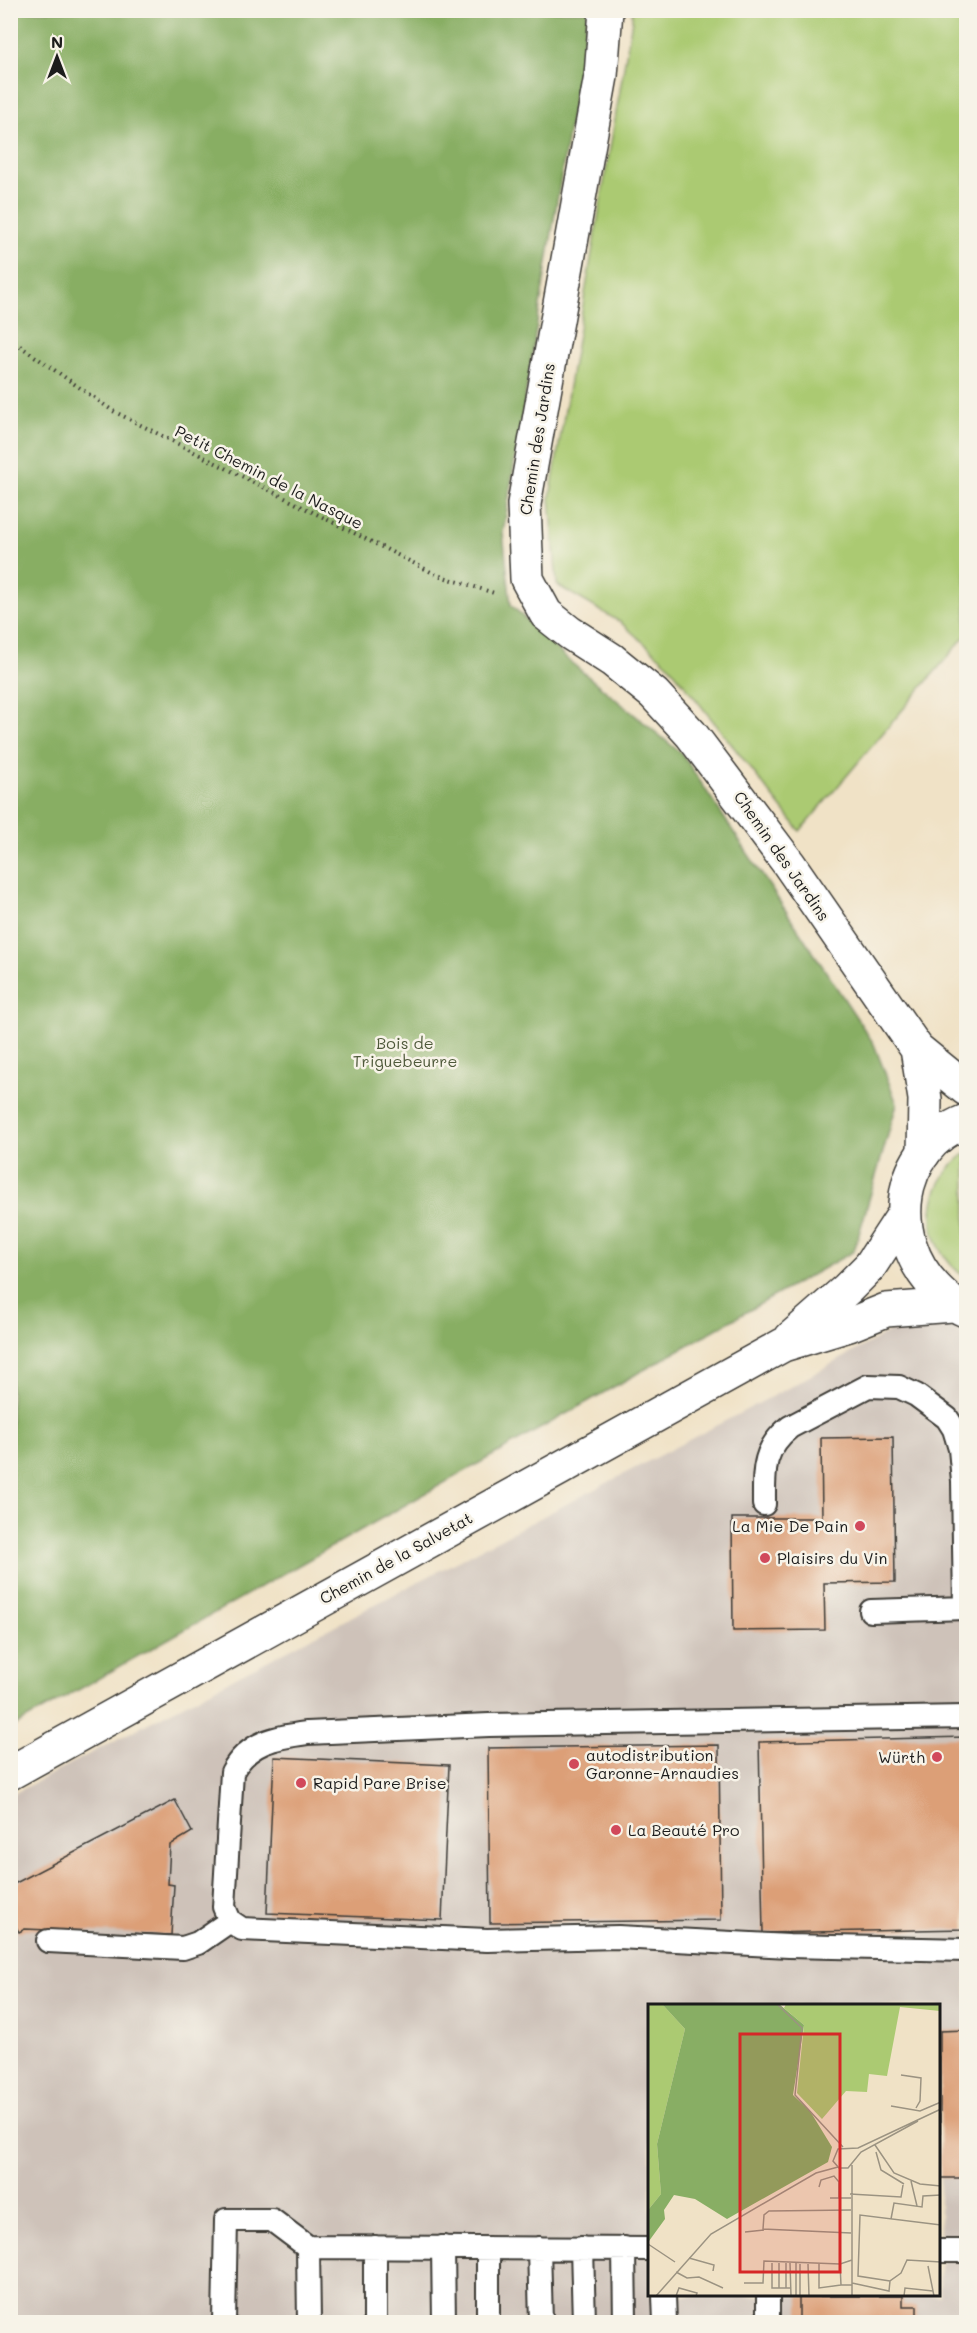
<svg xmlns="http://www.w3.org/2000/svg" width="977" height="2333" viewBox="0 0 977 2333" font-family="Mali,sans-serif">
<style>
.industrial{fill:#cec2b9;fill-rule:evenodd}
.green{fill:#abca72;stroke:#647347;stroke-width:1.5}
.forest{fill:#88ae64;stroke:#526540;stroke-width:1.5}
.building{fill:#dc9f77}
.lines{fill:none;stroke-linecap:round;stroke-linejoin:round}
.lane-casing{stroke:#3c3a36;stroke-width:26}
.street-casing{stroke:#3c3a36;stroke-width:36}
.secondary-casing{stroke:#3c3a36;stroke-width:36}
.path{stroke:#3c3a36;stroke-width:4;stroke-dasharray:1.5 4.5;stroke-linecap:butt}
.lane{stroke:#fff;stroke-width:22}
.street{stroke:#fff;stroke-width:33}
.secondary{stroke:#fff;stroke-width:33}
.poi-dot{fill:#d1495b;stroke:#f7f3e8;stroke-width:2}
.labels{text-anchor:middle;stroke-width:5;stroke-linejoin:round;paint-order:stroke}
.street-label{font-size:16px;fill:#1c1c1c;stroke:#f7f3e8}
.park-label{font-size:16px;fill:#4e593a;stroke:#f7f3e8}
.poi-label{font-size:16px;fill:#1c1c1c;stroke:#f7f3e8;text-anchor:start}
.inset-road{fill:none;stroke:#9b9382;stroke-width:1.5}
.view{fill:#d62828;fill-opacity:0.15;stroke:#d62828;stroke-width:3}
.inset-edge{fill:none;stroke:#1c1c1c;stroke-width:3}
</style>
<rect width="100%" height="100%" fill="#f7f3e8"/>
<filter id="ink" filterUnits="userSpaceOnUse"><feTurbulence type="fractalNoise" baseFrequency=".0167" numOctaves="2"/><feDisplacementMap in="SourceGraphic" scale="12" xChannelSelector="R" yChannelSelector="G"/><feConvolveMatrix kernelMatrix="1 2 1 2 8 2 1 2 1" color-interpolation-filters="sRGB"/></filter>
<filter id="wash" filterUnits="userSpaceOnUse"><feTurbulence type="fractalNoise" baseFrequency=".008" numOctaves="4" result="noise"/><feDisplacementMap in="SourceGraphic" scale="24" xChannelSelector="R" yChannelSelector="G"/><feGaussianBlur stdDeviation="1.35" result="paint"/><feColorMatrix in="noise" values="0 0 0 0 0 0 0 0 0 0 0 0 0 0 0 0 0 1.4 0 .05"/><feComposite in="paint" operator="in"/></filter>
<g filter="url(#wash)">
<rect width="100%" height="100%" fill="#f0e2c6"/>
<!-- industrial -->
<path class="industrial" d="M966 1289V2322H11V1795L790 1387ZM650 2006H940V2296H650Z"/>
<!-- green -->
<path class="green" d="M632 11H966V635L800 831 668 664 620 622 557 585 550 497 632 20Z
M966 1153V1278C920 1246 921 1185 966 1153Z"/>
<!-- forest -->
<path class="forest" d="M11 11H588L503 533 511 605 567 659 682 754 874 1044 897 1104 854 1251 11 1728Z"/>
<g id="blocks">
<!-- building -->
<path class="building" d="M893 1437 895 1582 824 1583 825 1630 733 1631 732 1518H822L821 1438Z
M966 1737V1929L763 1933 759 1742Z
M719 1745 721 1920 490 1923 488 1748Z
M274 1757 449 1765 442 1920 267 1913Z
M175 1800 192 1832 170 1845 168 1884 174 1885 171 1935 25 1929 19 1932 10 1916V1886Z
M966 2030V2178H940V2031Z
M799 2296H903V2306H917V2318H904V2322H799Z"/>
</g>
</g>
<g filter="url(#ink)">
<use href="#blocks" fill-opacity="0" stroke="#3c3a36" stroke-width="1.5"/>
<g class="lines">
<!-- lane casing -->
<g class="lane-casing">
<path id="lane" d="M764 1504C764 1471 762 1449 790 1427L868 1386 899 1387 916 1395 947 1418 954 1429 960 1449 963 1481 965 1608
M871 1611 966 1608
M966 1717 489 1725 307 1733C276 1737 248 1742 232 1772L224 1907 230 1921 242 1929 487 1940 618 1937 789 1946 966 1950
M48 1941 183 1948 198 1943 230 1921
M308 2247 309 2322
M443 2247 444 2322
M488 2248V2322
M539 2248 541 2322
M582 2248 584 2322
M624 2248 625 2322
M940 2251H966
M664 2296 665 2322
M768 2296V2322
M224 2322 226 2220H272L308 2247 650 2249
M375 2322V2247"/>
</g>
<!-- street casing -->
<g class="street-casing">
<path id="street" d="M606 10 601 76 524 504 527 579 546 614 570 633 612 660 654 694 691 734 789 864 917 1049 966 1089
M917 1049 925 1099 924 1153"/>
</g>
<!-- secondary casing -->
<g class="secondary-casing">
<path id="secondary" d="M965 1310C953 1305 945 1297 936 1288 886 1237 896 1148 966 1121
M791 1338 847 1289 870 1266 904 1214
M10 1773 783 1345 849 1325 886 1310 953 1305"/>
</g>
<!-- path -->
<path class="path" d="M10 339 113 411 437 575 494 593"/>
<!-- lane -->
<use href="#lane" class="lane"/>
<!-- street -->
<use href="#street" class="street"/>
<!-- secondary -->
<use href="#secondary" class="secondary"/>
</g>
</g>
<!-- markers -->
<g class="poi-dot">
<circle cx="860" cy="1526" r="6"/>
<circle cx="765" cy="1558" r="6"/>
<circle cx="937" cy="1757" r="6"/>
<circle cx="574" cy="1764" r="6"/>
<circle cx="301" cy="1783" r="6"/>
<circle cx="616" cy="1830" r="6"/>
</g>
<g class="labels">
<!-- street labels -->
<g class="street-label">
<text transform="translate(537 439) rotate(-81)" y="6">Chemin des Jardins</text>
<text transform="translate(269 477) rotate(27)" y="6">Petit Chemin de la Nasque</text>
<text transform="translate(782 856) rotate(55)" y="6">Chemin des Jardins</text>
<text transform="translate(396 1558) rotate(-29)" y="6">Chemin de la Salvetat</text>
</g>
<!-- park labels -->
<g class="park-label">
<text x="405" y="1049">Bois de<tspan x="405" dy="18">Triguebeurre</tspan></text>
</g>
<!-- poi labels -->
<g class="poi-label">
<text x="848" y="1532" text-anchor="end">La Mie De Pain</text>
<text x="777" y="1564">Plaisirs du Vin</text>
<text x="586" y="1761">autodistribution<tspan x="586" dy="18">Garonne-Arnaudies</tspan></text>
<text x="925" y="1763" text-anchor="end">Würth</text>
<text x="313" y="1789">Rapid Pare Brise</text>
<text x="628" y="1836">La Beauté Pro</text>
</g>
</g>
<!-- overview -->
<g transform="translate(648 2004)">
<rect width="292" height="292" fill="#f0e2c6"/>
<path d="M0 0H14L37 25 9 140 13 190 0 206ZM138 0H293L292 7 252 3 239 72 221 70 219 88 198 87 174 115 149 89 156 21 136 4Z" fill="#abca72"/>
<path d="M14 0H131L156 21 145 91 162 107 184 143 180 158 79 215 47 195 26 191 16 206 17 215 1 237 0 206 13 190 9 140 37 25Z" fill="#88ae64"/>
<path class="inset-road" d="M129 0 154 24 147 91 195 143M253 71 273 74 272 97 268 104M243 102 272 107 293 98M270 117 213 148 200 164H191L185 157 190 145 210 144 293 105M227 141 246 169 272 180 293 182M228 148 233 166 256 180M204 161V292M263 177 269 202M171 183 173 176 186 172 191 178V194M202 190 253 193 255 181M182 194H203M203 206 121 207 116 211 115 225 203 229M243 215 246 199 274 203 275 192 293 191M97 228 116 226M0 240 27 258M41 254 66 261 65 267M204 256 192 260 193 281H204M124 259V284H143M138 259V284M142 259 143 292M148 259V292M152 260V292M160 260 161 292M171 260V284L193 281M280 262 286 292M28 268 39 274 51 273 75 284M242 277 210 272 212 211 293 221M96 279H115L116 257 192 260M204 279 241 287 242 277 253 269 259 256 293 258M131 284V259M8 292 63 230 168 169 190 163M28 292 31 284 49 289 48 292M256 292 257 284 285 287"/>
<path class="view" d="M92 30H192V268H92Z"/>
<rect width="292" height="292" class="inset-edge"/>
</g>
<!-- margin -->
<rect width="977" height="2333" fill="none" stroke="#f7f3e8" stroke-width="36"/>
<!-- north arrow -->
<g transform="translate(57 57)" stroke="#f7f3e8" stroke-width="4.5" paint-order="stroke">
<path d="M0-4.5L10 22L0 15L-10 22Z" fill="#1c1c1c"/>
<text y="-9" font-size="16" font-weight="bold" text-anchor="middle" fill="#1c1c1c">N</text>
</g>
</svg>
